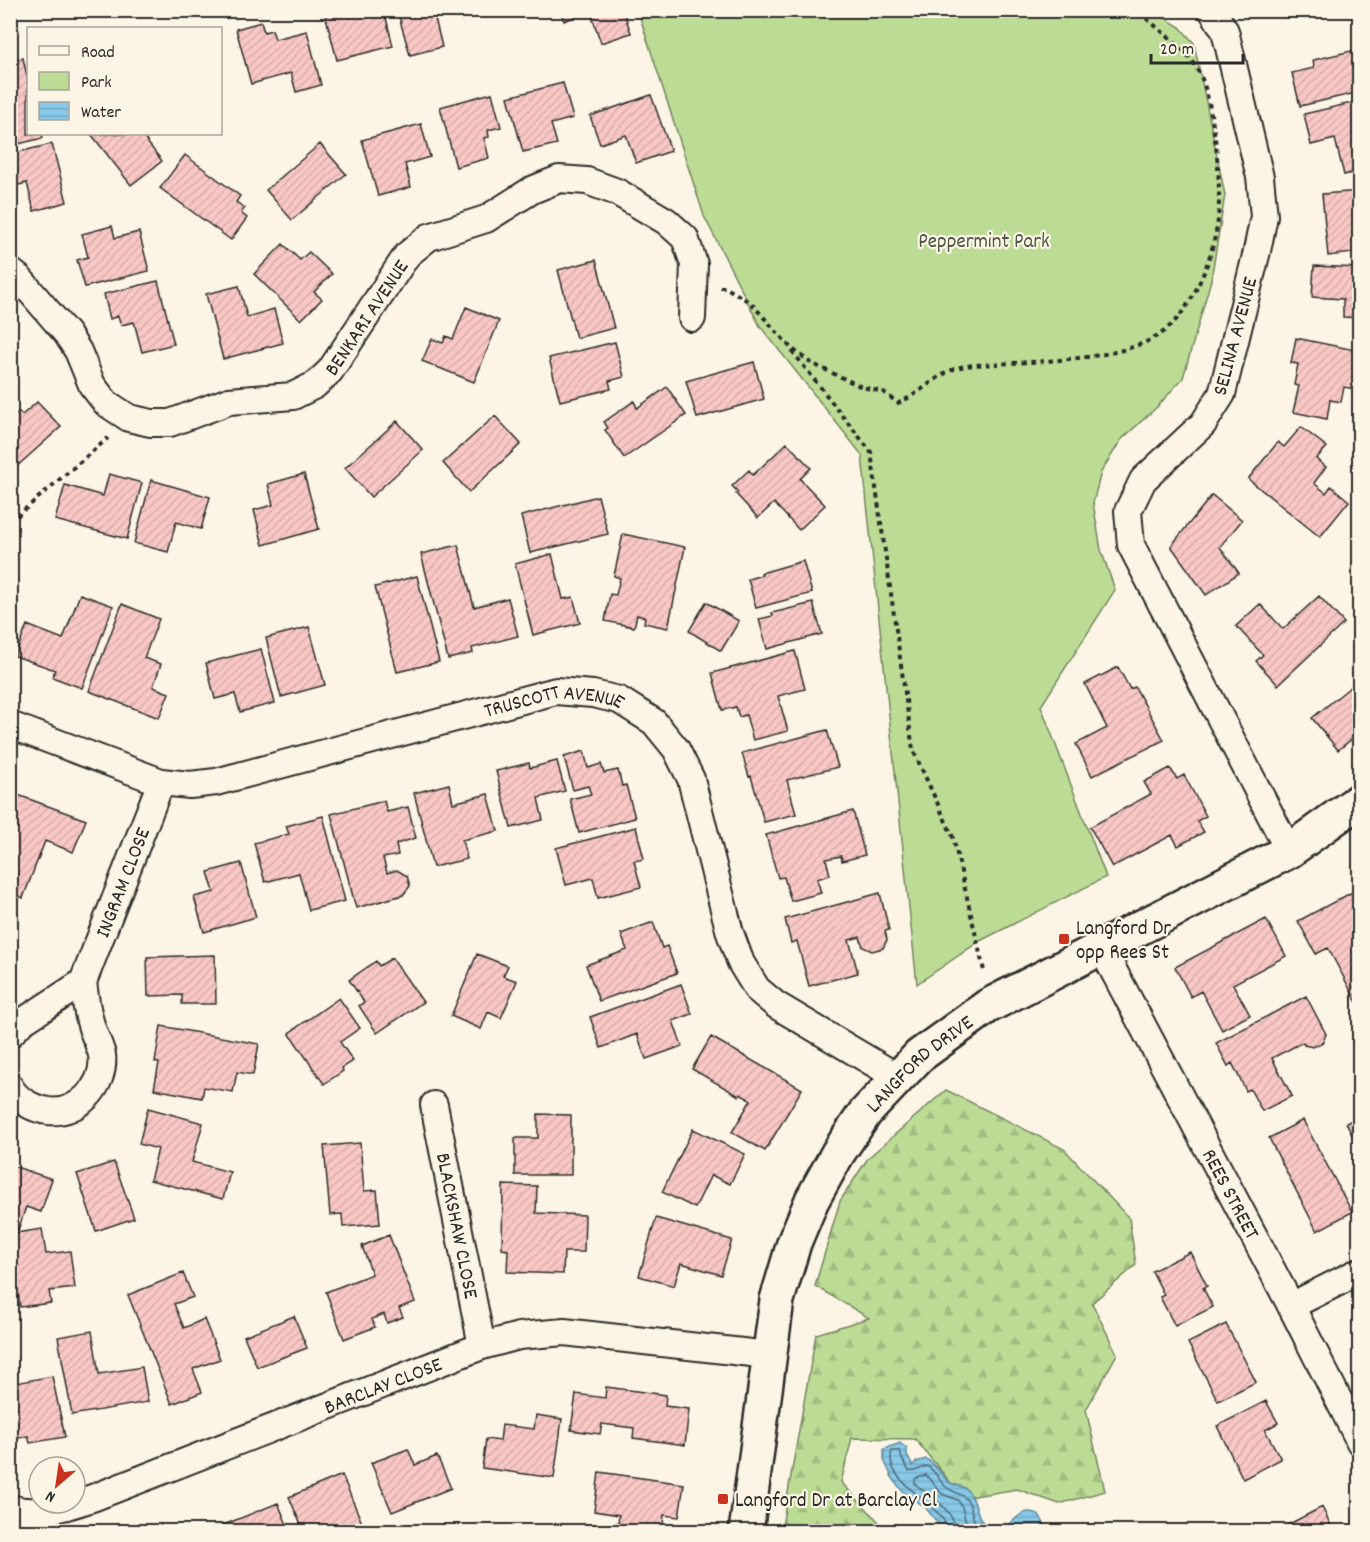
<svg xmlns="http://www.w3.org/2000/svg" width="1370" height="1542" viewBox="0 0 1370 1542" font-family="Dekko,sans-serif">
<style>
.forest{fill:url(#forest-firs);stroke:#748460;stroke-width:1.5}
.green{fill:#bcdc95;stroke:#748460;stroke-width:1.5}
.water{fill:url(#water-rules);stroke:#63899c;stroke-width:1.5}
.lines{fill:none;stroke-linecap:round;stroke-linejoin:round}
.shore{stroke:#506a77;stroke-width:1.5}
.building{fill:url(#building-hatch);stroke:#2b2b2b;stroke-width:1.5}
.street-casing{stroke:#2b2b2b;stroke-width:30}
.secondary-casing{stroke:#2b2b2b;stroke-width:38}
.path{stroke:#2b2b2b;stroke-width:4;stroke-dasharray:4.5 4.5;stroke-linecap:butt}
.street{stroke:#fcf5e5;stroke-width:26}
.secondary{stroke:#fcf5e5;stroke-width:33}
.poi-dot{fill:#c8321e;stroke:#fcf5e5;stroke-width:2}
.labels{text-anchor:middle;stroke-width:4.5;stroke-linejoin:round;paint-order:stroke}
.park-label{font-size:21px;fill:#4f5746;stroke:#fcf5e5}
.street-label{font-size:21px;fill:#2b2b2b;stroke:#fcf5e5}
.poi-label{font-size:21px;fill:#2b2b2b;stroke:#fcf5e5;text-anchor:start}
</style>
<defs>
<pattern id="forest-firs" width="22" height="20" patternUnits="userSpaceOnUse" patternTransform="scale(1.5)"><rect width="22" height="20" fill="#bcdc95"/><path d="M5 1l3.5 6h-7zM16 11l3.5 6h-7z" fill="#a2bd81"/></pattern>
<pattern id="water-rules" width="6" height="5" patternUnits="userSpaceOnUse" patternTransform="scale(1.5)"><rect width="6" height="5" fill="#88c8e8"/><path d="M0 2.5h6" fill="none" stroke="#76acc7"/></pattern>
<pattern id="building-hatch" width="6" height="6" patternUnits="userSpaceOnUse" patternTransform="scale(1.5)"><rect width="6" height="6" fill="#f9c8c5"/><path d="M-1 1l2-2M0 6l6-6M5 7l2-2" fill="none" stroke="#d6aca9"/></pattern>
</defs>
<rect width="100%" height="100%" fill="#fcf5e5"/>
<filter id="ink" filterUnits="userSpaceOnUse"><feTurbulence type="fractalNoise" baseFrequency=".0167" numOctaves="2"/><feDisplacementMap in="SourceGraphic" scale="12" xChannelSelector="R" yChannelSelector="G"/><feConvolveMatrix kernelMatrix="1 2 1 2 8 2 1 2 1" color-interpolation-filters="sRGB"/></filter>
<g filter="url(#ink)">
<!-- forest -->
<path class="forest" d="M946 1090 1064 1149 1129 1218 1136 1265 1092 1303 1117 1354 1086 1410 1105 1491 1059 1504 1017 1489 963 1498 915 1439 852 1438 841 1482 878 1521 877 1531 781 1532 816 1334 869 1318 815 1286 840 1201 868 1158Z"/>
<!-- green -->
<path class="green" d="M638 11H1153L1180 27 1194 43 1225 195 1211 280 1183 378 1157 407 1121 440 1101 472 1093 503 1101 550 1115 590 1041 706 1106 877 980 941 917 984 862 455 760 326 704 216Z"/>
<!-- water -->
<path class="water" d="M900 1443 907 1449V1456L913 1466 916 1462 926 1459C937 1465 941 1475 950 1483 955 1486 963 1485 967 1490 984 1509 970 1526 1002 1530 1016 1521 1023 1504 1040 1516L1048 1531H944L925 1507 902 1491 892 1477 884 1460V1449Z"/>
<g class="lines">
<!-- shore -->
<path class="shore" d="M948 1532C945 1503 882 1484 892 1451H900L902 1459 909 1471H915L927 1466C936 1471 939 1481 946 1487 954 1494 963 1492 969 1503 975 1516 969 1520 984 1532
M956 1532C955 1510 930 1496 915 1484V1479L926 1475 942 1494 958 1500 962 1507 966 1523 973 1532"/>
</g>
<!-- building -->
<path class="building" d="M324 10H360L361 16 384 10 393 46 337 60Z
M397 10H433L442 47 410 55Z
M560 10H623L631 33 601 43 590 11 564 21Z
M261 22 264 32 272 30 275 39 307 31 321 85 296 92 291 73 251 84 236 29Z
M1360 49V92L1300 106 1292 73 1314 68 1313 60Z
M23 58 28 81V134H42L43 138 10 146V61Z
M563 83 573 118 551 124 557 144 523 152 508 97Z
M492 93 501 127 488 130 489 137 484 138 489 158 456 167 440 107Z
M651 95 671 151 636 163 626 135 600 144 590 116Z
M1360 101V171L1344 175 1335 139 1311 145 1304 114Z
M421 124 430 157 405 164 411 187 378 196 362 140Z
M91 134H141L162 161 131 185Z
M52 144 67 202 34 211 27 183 10 187V154Z
M320 144 346 174 292 220 266 190Z
M185 155 240 196 236 202 245 208 241 213 247 218 231 240 160 188Z
M1360 191V252L1328 256 1322 194Z
M112 226 115 238 139 232 149 271 85 287 77 260 88 257 82 234Z
M283 244 300 260 309 252 332 274 314 292 322 299 301 320 254 274Z
M596 260 614 328 576 338 558 270Z
M1314 266 1360 268V318L1343 317V299L1312 297Z
M158 281 174 344 142 352 134 322 121 325 118 316 110 319 104 294Z
M239 286 247 317 274 309 283 343 223 359 206 294Z
M466 307 499 321 474 382 422 361 432 339 443 343 446 336 453 339Z
M1296 338 1360 351V390L1344 387 1341 402 1330 400 1327 419 1293 412 1299 386 1294 385 1298 364 1291 363Z
M615 342 624 377 609 381 611 389 560 401 549 358Z
M754 362 764 399 697 418 686 381Z
M667 387 686 415 624 458 605 430 608 428 604 422 634 401 637 408Z
M37 402 61 427 15 468 10 463V412L14 416 19 412 22 415Z
M495 416 521 444 469 492 443 463Z
M397 421 423 450 371 497 345 468Z
M1301 427 1327 447 1316 459 1326 467 1314 483 1326 493 1331 486 1349 501 1320 537 1248 479 1278 442 1284 447Z
M787 443 811 468 800 479 825 505 799 530 774 503 758 518 736 494 738 492 732 486 749 470 753 475Z
M109 474 142 483 127 539 55 520 65 485 103 496Z
M304 474 319 529 263 545 254 510 273 505 268 484Z
M151 480 210 497 201 529 176 522 168 552 134 543Z
M1212 495 1242 520 1220 547 1239 573 1206 595 1171 546Z
M598 496 608 534 530 553 521 516Z
M623 534 685 547 668 628 644 623 645 617 637 615 634 627 605 621 610 594 616 595 620 578 614 576Z
M458 545 474 607 508 598 518 636 472 648 473 653 448 659 421 554Z
M552 554 563 599 573 597 580 623 533 635 515 564Z
M803 561 812 593 756 608 748 579 762 575 761 573Z
M417 576 439 662 397 672 375 587Z
M80 594 113 606 82 688 52 677 55 670 15 656 27 625 63 639Z
M1319 596 1344 623 1278 685 1256 661 1263 655 1236 626 1260 604 1283 629Z
M706 602 739 621 721 651 689 631Z
M813 603 822 634 767 649 759 619 773 616 772 613Z
M122 604 159 619 144 658 161 664 153 687 169 693 159 718 89 691Z
M309 627 325 685 281 697 266 638Z
M261 649 275 703 240 712 235 694 215 699 206 663Z
M795 651 805 689 778 696 788 731 753 740 746 715 739 717 736 707 722 710 712 673Z
M1118 667 1130 689 1135 687 1164 740 1092 776 1076 744 1107 728 1085 684Z
M1360 679V733L1338 750 1312 718Z
M827 730 838 767 787 780 796 814 764 822 751 776 749 777 742 753Z
M584 751 588 768 601 764 604 773 618 770 622 786 626 785 635 818 579 833 570 799 591 794 588 786 573 790 564 757Z
M557 761 565 791 538 798 543 820 511 828 496 771 529 763 530 768Z
M1170 768 1177 779 1184 775 1206 816 1197 821 1204 832 1178 846 1172 835 1112 867 1090 827 1151 794 1144 782Z
M449 784 453 803 488 794 498 831 462 840 467 859 433 867 414 793Z
M18 795 86 820 73 852 45 841 23 898 10 893V814Z
M384 801 387 812 408 807 416 838 396 844 398 855 383 858 387 873 397 870 407 876 410 886 403 895 356 908 331 814Z
M853 811 865 855 842 861 841 856 826 859 830 875 817 879 821 893 791 901 784 877 778 878 766 835Z
M323 816 345 901 309 910 299 873 265 882 254 843 289 834 286 826Z
M636 827 644 859 634 861 641 887 598 898 593 878 566 885 556 848Z
M241 863 256 917 204 932 194 897 214 892 208 872Z
M1360 888V1008L1328 948 1316 954 1298 921Z
M880 893 889 930 885 931 887 940 883 948 872 951 863 947 860 937 849 940 858 973 809 986 797 941 791 943 785 919Z
M1266 919 1286 956 1233 984 1250 1015 1222 1030 1201 991 1191 997 1175 967Z
M653 922 662 948 667 946 677 973 599 1001 586 965 627 950 621 934Z
M477 954 508 966 503 976 517 981 501 1018 488 1012 481 1029 451 1016Z
M215 955 216 1004H182V995L148 996 147 957Z
M392 958 423 1002 377 1033 359 1006 364 1002 349 980 376 961 379 966Z
M681 984 692 1014 673 1021 682 1046 646 1059 637 1034 601 1048 590 1017Z
M1306 996 1326 1034 1323 1042 1313 1047 1304 1045 1303 1042 1272 1058 1292 1096 1262 1111 1250 1089 1246 1091 1232 1063 1228 1066 1216 1043Z
M339 998 360 1028 340 1042 353 1061 342 1068 343 1071 324 1084 289 1033Z
M161 1026 259 1044 253 1075 237 1072 233 1092 204 1087 202 1098 154 1089 159 1063 155 1062Z
M711 1037 802 1089 765 1151 732 1132 751 1100 740 1094 739 1096 692 1069Z
M148 1108 203 1123 192 1162 230 1172 223 1199 150 1180 158 1149 139 1144Z
M538 1114 571 1115V1175H515V1138H538Z
M1360 1116V1150L1346 1123Z
M1303 1120 1352 1212 1317 1231 1269 1138Z
M693 1129 745 1154 730 1184 711 1175 695 1208 662 1192Z
M360 1143 364 1191 377 1190 380 1224 343 1227 342 1214 330 1215 324 1146Z
M114 1162 134 1218 96 1231 77 1174Z
M10 1165 52 1179 41 1212 26 1207 18 1230 10 1227Z
M503 1185 537 1186 536 1213 585 1215 584 1252H564L563 1274 507 1272 508 1250 502 1249Z
M656 1218 732 1240 721 1275 681 1263 674 1286 639 1276Z
M42 1229 46 1254 70 1251 75 1288 49 1291 51 1303 20 1307 10 1234Z
M389 1235 415 1302 399 1308 403 1317 387 1323 384 1314 372 1319 375 1327 344 1339 326 1292 372 1274 362 1246Z
M1190 1252 1207 1286 1203 1288 1213 1307 1175 1326 1160 1297 1164 1295 1152 1271Z
M183 1273 193 1297 174 1304 184 1328 204 1319 220 1359 193 1369 202 1392 172 1404 128 1295Z
M294 1316 307 1348 257 1367 244 1336Z
M1226 1324 1256 1382 1218 1401 1188 1343Z
M92 1331 99 1374 142 1367 148 1402 72 1415 58 1337Z
M52 1376 65 1437 30 1443 28 1436 10 1440V1384Z
M606 1387 666 1395 665 1406 689 1409 685 1445 633 1438 634 1428 602 1424 600 1434 571 1430 576 1394 605 1398Z
M1266 1401 1278 1423 1265 1430 1281 1459 1243 1479 1217 1426Z
M536 1415 562 1419 554 1478 482 1468 486 1439 500 1441 502 1425 534 1429Z
M408 1449 415 1465 437 1456 451 1488 392 1512 371 1463Z
M599 1472 684 1484 679 1517 664 1515 662 1532H617L619 1515 594 1511Z
M342 1475 362 1523 341 1532H321L319 1527 304 1532 289 1497Z
M278 1503 290 1532H223L221 1526Z
M1322 1507 1334 1532H1274Z"/>
<g class="lines">
<!-- street casing -->
<g class="street-casing">
<g id="street">
<path d="M1212 10 1225 31 1260 177 1264 216 1257 251 1222 394 1203 424 1143 480 1128 511 1131 545 1289 851"/>
<path id="s1" d="M10 271 19 278 67 334 78 351 92 385 106 403 129 418 151 423H170L229 401 293 396 315 385 330 371 407 255 429 237 486 219 532 190 559 179 587 181 617 192 666 221 685 238 694 264 692 318"/>
<path id="s2" d="M10 725 161 782 190 785 216 782 556 691 593 694 619 700 654 722 676 749 691 779 730 933 741 963 757 989 776 1005 899 1078"/>
<path id="s3" d="M1101 947 1291 1306 1360 1442"/>
<path d="M10 1034 22 1022 83 982"/>
<path id="s4" d="M10 1087C17 1100 33 1109 48 1111 78 1115 106 1085 102 1055 100 1046 95 1037 92 1028 87 1013 85 998 83 982L161 782"/>
<path id="s5" d="M434 1105 482 1346"/>
<path d="M1291 1306 1360 1271"/>
<path id="s6" d="M10 1508C39 1517 68 1506 95 1497L482 1346 519 1336 564 1332 769 1355"/>
</g>
</g>
<!-- secondary casing -->
<g class="secondary-casing">
<g id="secondary">
<path id="s7" d="M746 1532 777 1300 794 1243 812 1200 838 1153 865 1113 919 1056 988 1006 1289 851 1360 800"/>
</g>
</g>
<!-- path -->
<path class="path" d="M720 287H725L751 303 791 348 813 364 862 387 883 392 898 403C921 394 937 373 961 367 972 364 986 365 997 364 1042 361 1119 360 1157 336 1189 317 1209 267 1216 232 1224 197 1215 112 1202 79 1190 50 1159 30 1136 10
M792 351 871 452 913 750 953 837 984 971
M10 522 108 438"/>
<!-- street -->
<use href="#street" class="street"/>
<!-- secondary -->
<use href="#secondary" class="secondary"/>
</g>
</g>
<!-- markers -->
<g class="poi-dot">
<rect x="1058" y="933" width="12" height="12" rx="3"/>
<rect x="717" y="1493" width="12" height="12" rx="3"/>
</g>
<g class="labels">
<!-- park labels -->
<g class="park-label">
<text x="984" y="247">Peppermint Park</text>
</g>
<!-- street labels -->
<g class="street-label">
<text dy="7" stroke="none"><textPath href="#s1" startOffset="471">BENKARI AVENUE</textPath></text>
<text transform="translate(1234 336) rotate(-75)" y="7">SELINA AVENUE</text>
<text dy="7" stroke="none"><textPath href="#s2" startOffset="566">TRUSCOTT AVENUE</textPath></text>
<text dy="7" stroke="none"><textPath href="#s4" startOffset="318">INGRAM CLOSE</textPath></text>
<text dy="7" stroke="none"><textPath href="#s7" startOffset="516">LANGFORD DRIVE</textPath></text>
<text dy="7" stroke="none"><textPath href="#s3" startOffset="279">REES STREET</textPath></text>
<text dy="7" stroke="none"><textPath href="#s5" startOffset="123">BLACKSHAW CLOSE</textPath></text>
<text dy="7" stroke="none"><textPath href="#s6" startOffset="396">BARCLAY CLOSE</textPath></text>
</g>
<!-- poi labels -->
<g class="poi-label">
<text x="1076" y="934">Langford Dr<tspan x="1076" dy="24">opp Rees St</tspan></text>
<text x="735" y="1506">Langford Dr at Barclay Cl</text>
</g>
</g>
<!-- margin -->
<rect width="1370" height="1542" fill="none" stroke="#fcf5e5" stroke-width="36"/>
<rect x="18" y="18" width="1334" height="1506" fill="none" stroke="#2b2b2b" stroke-width="2" filter="url(#ink)"/>
<!-- legend -->
<rect x="27" y="27" width="195" height="108" fill="#fcf5e5" stroke="#a8a49b" stroke-width="1.5"/>
<rect x="39" y="46" width="30" height="9" fill="#fcf5e5" stroke="#a8a49b" stroke-width="1.5"/>
<text x="81" y="57" font-size="18" fill="#2b2b2b">Road</text>
<rect x="39" y="72" width="30" height="18" fill="#bcdc95" stroke="#a8a49b" stroke-width="1.5"/>
<text x="81" y="87" font-size="18" fill="#2b2b2b">Park</text>
<rect x="39" y="102" width="30" height="18" fill="url(#water-rules)" stroke="#a8a49b" stroke-width="1.5"/>
<text x="81" y="117" font-size="18" fill="#2b2b2b">Water</text>
<!-- north arrow -->
<g transform="translate(57 1485) rotate(209)"><circle r="28" fill="#fcf5e5" stroke="#a8a49b" stroke-width="1.5"/>
<path d="M0-4.5L10 22L0 15L-10 22Z" fill="#c8321e"/>
<text y="-9" font-size="16" font-weight="bold" text-anchor="middle" fill="#2b2b2b">N</text>
</g>
<!-- scale -->
<path d="M1151 54v9h92v-9" fill="none" stroke="#2b2b2b" stroke-width="3"/>
<text x="1160" y="54" font-size="18" fill="#2b2b2b" stroke="#fcf5e5" stroke-width="4.5" paint-order="stroke">20 m</text>
</svg>
